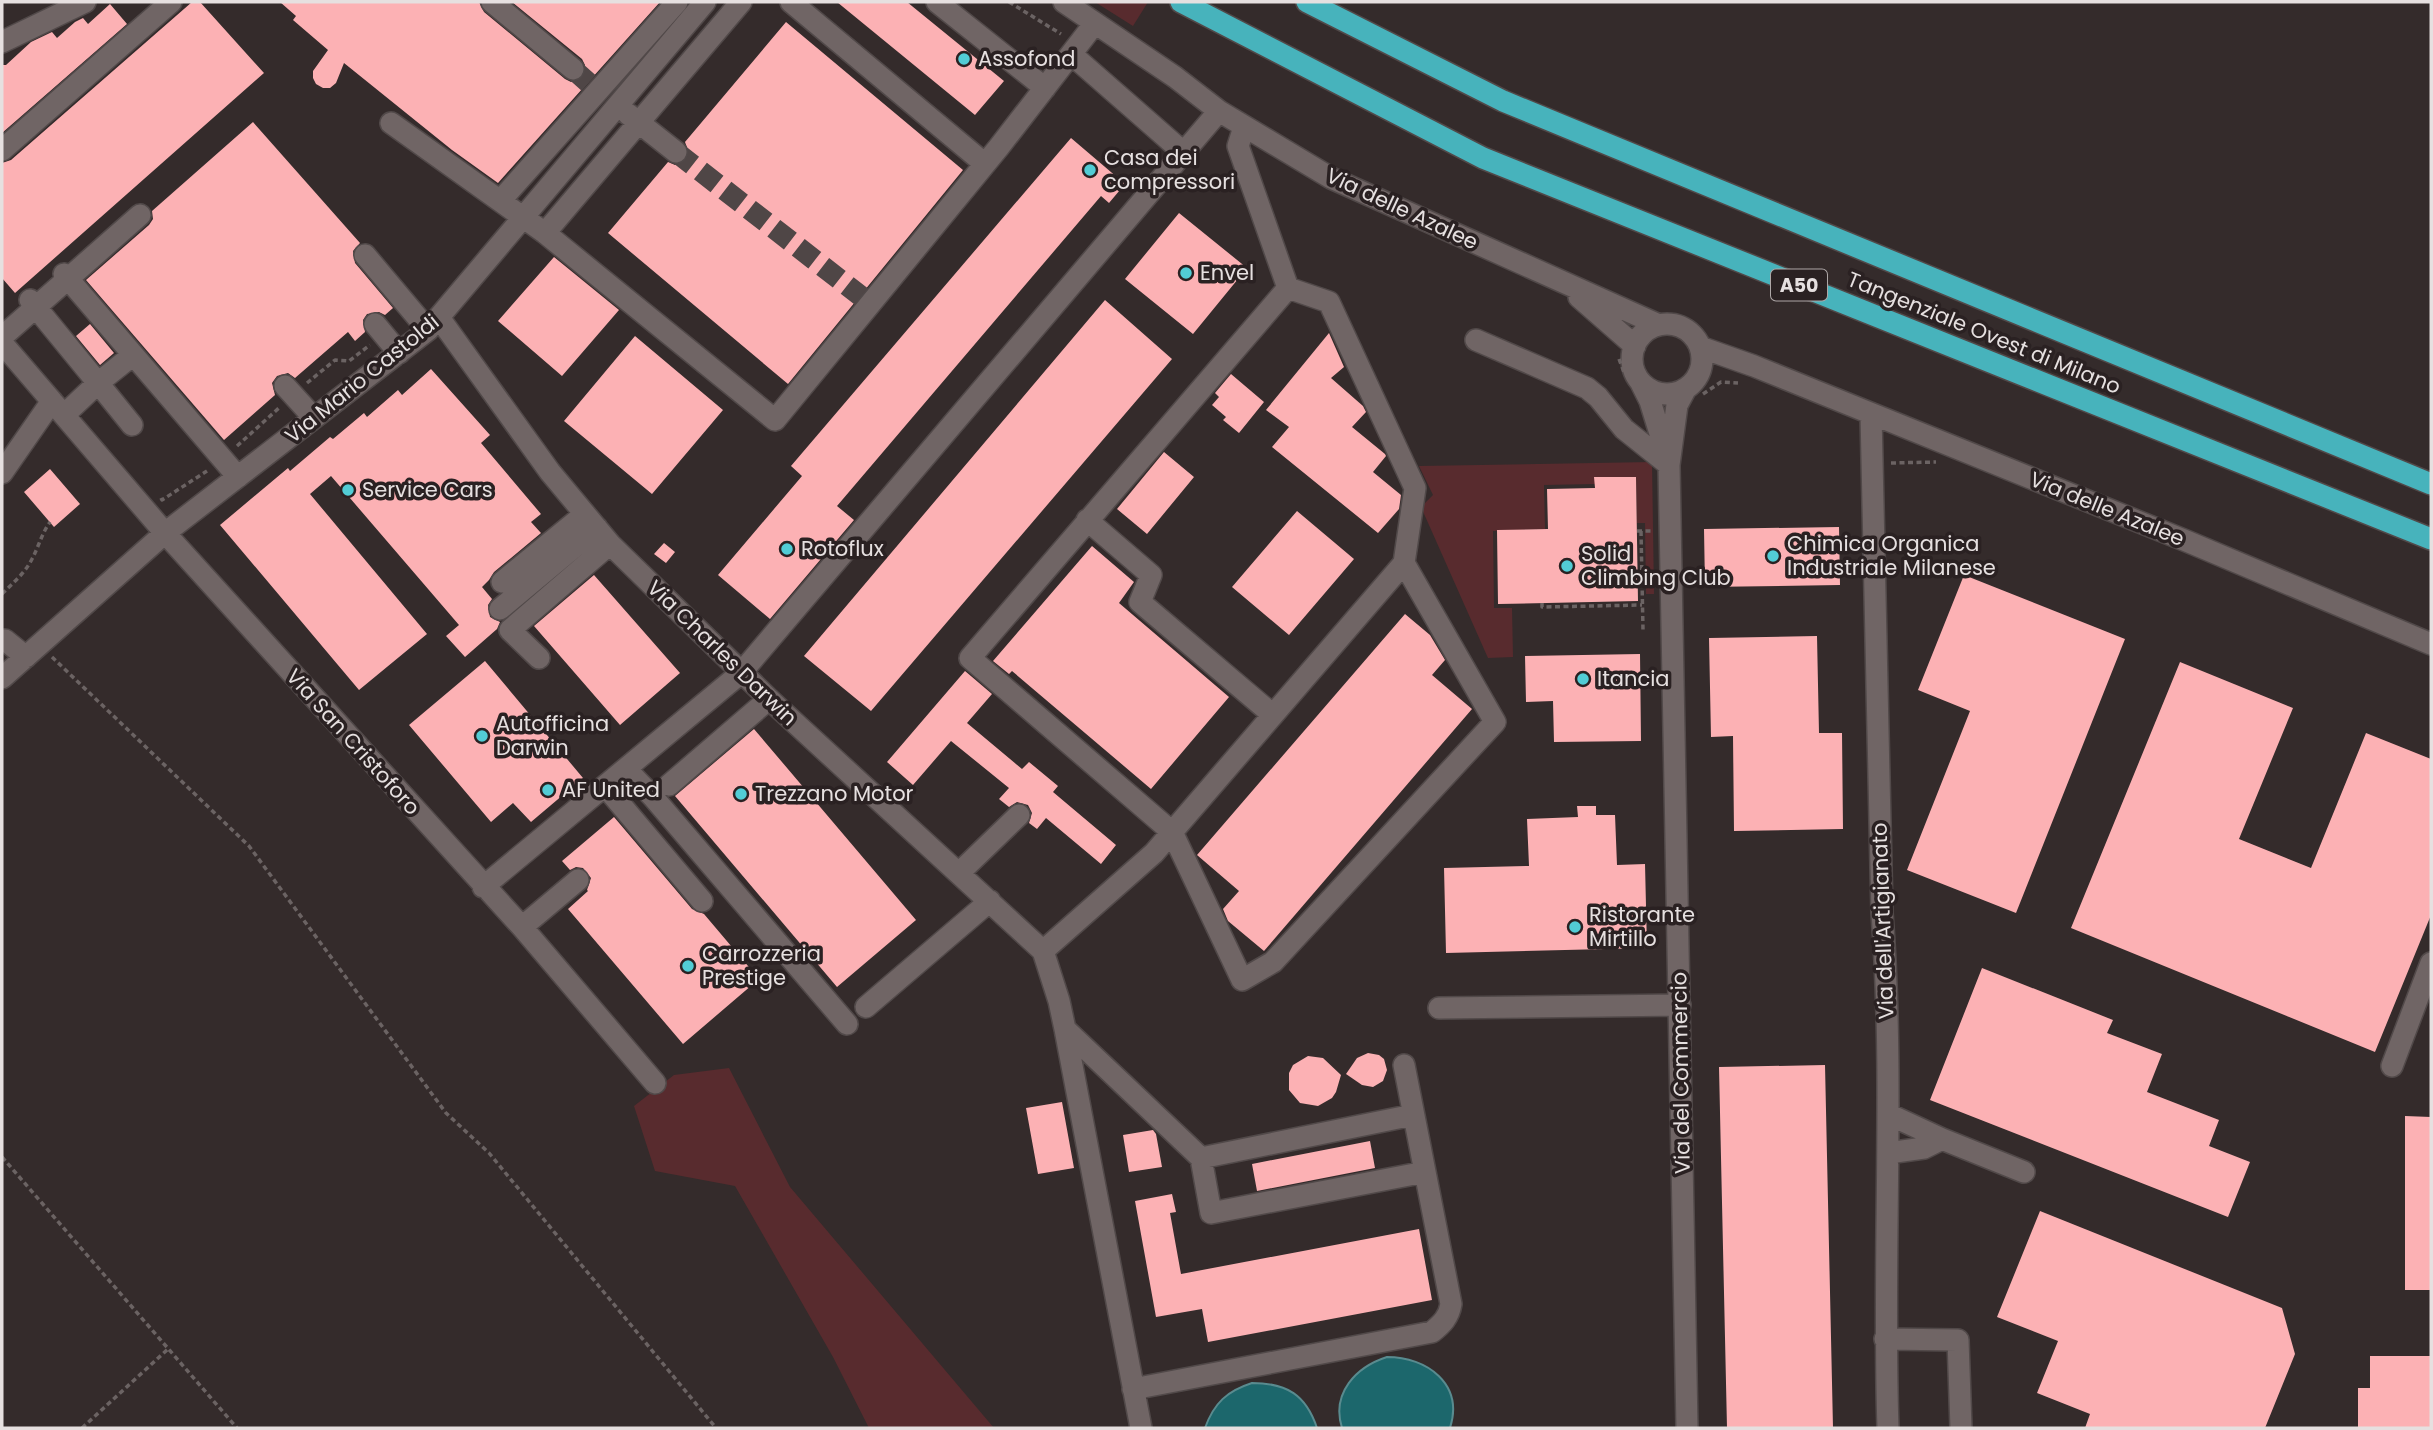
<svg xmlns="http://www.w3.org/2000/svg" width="2433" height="1430" viewBox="0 0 2433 1430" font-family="Poppins,sans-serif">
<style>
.green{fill:#582b2e}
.water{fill:#1c676c;stroke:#598b8f;stroke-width:2}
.building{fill:#fcb1b4}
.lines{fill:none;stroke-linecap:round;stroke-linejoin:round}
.minor-tunnel{stroke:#4f4646;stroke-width:21;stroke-dasharray:21 10;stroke-linecap:butt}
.minor-casing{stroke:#514949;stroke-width:24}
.highway-casing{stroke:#514949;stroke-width:24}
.path{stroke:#6b6363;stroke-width:3.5;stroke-dasharray:5 3.5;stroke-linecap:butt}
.minor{stroke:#706565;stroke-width:21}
.highway{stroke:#47b3bc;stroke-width:21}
.poi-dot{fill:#52ccd5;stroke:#2a2122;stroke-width:2.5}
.labels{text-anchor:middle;stroke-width:7;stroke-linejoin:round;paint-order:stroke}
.shield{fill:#2a2122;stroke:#aea7a7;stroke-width:2}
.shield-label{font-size:19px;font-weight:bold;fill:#e6e0e0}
.poi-label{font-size:21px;fill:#e6e0e0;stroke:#2a2122;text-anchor:start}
.street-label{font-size:21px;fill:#e6e0e0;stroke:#2a2122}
</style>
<rect width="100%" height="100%" fill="#342b2b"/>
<!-- green -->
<path class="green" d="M1095 2H1148L1133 26Z
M1652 462 1654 594H1646L1645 523H1637L1636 477H1595V484L1544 485 1545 529 1493 531 1494 608H1512L1513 657 1488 658 1421 507 1433 495 1419 466Z
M729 1068 790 1187 994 1428H869L833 1357 735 1186 655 1171 634 1106 674 1075Z"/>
<!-- water -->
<path class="water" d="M1387 1357C1427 1357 1464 1384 1450 1428H1342C1331 1393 1356 1367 1387 1357Z
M1252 1383C1287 1383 1306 1395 1317 1428H1205C1214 1403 1227 1391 1252 1383Z"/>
<!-- building -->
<path class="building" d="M192 2H200L264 73 15 293 2 278V163L11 160Z
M280 2H479L484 12 565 79 571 82 583 77 585 65 582 59 512 2H660L498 183 452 150 344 63 336 83 330 88H323L316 84 313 78V71L328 50 293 20 296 16Z
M837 2H907L1004 81 975 115Z
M110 4 127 24 2 133V65H6L31 42 52 32 57 38 75 22 83 18 88 24Z
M786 22 963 170 788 384 608 233 668 162 675 165 686 161 689 153 685 142Z
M253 122 360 243 353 251 355 263 393 308 385 315 379 312 367 314 363 320 365 332 355 341 348 332 295 378 288 373 277 376 272 383 275 395 224 440 86 280 149 225 153 219 152 211Z
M1071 138 1125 184 1109 203 1101 196 837 506 854 520 770 619 718 575 802 476 791 466Z
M1179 213 1247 268 1193 334 1125 279Z
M554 257 619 310 562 376 498 321Z
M1105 300 1172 359 871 711 804 656Z
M90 324 114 353 100 365 76 336Z
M1329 333 1344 367 1331 378 1363 406 1366 412 1352 427 1385 454 1386 456 1373 472 1401 495 1399 509 1378 533 1272 447 1289 427 1266 410Z
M635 336 723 410 652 494 564 421Z
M431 369 490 435 481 443 541 514 531 522 541 533 494 572 489 580 482 587 492 599 488 605 490 617 500 622 497 629 465 657 446 636 459 625 331 476 310 494 427 634 359 690 220 525 288 468 290 471 330 437 333 439 364 413 367 417 398 390 402 395Z
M1231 374 1264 402 1239 433 1223 420 1226 417 1212 405 1219 397 1215 393Z
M1164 452 1194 477 1147 534 1117 509Z
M50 469 80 504 54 527 24 492Z
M1594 477H1636L1638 601 1498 604 1497 530 1548 529 1547 489 1595 488Z
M1297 511 1354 559 1289 635 1232 587Z
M1839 527 1840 585 1705 587 1704 529Z
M664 543 675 552 666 563 654 554Z
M1092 546 1134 582 1119 603 1229 697 1151 789 1012 671 1009 674 993 661Z
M594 575 680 673 620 725 534 626Z
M1964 575 2125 639 2016 913 1907 870 1970 711 1918 690Z
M1405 614 1430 635 1445 660 1432 675 1472 709 1264 951 1228 921 1223 909 1239 891 1197 855Z
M1817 636 1819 733H1842L1843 829 1734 831 1733 736 1711 737 1709 638Z
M1640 654 1641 741 1554 742 1553 701 1526 702 1525 656Z
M485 661 583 778 531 822 513 803 491 822 409 725Z
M2180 662 2293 708 2239 839 2311 868 2366 733 2431 759V915L2375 1052 2071 928Z
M965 671 992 694 967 723 1022 769 1029 762 1058 786 1053 792 1116 845 1101 864 1046 818 1037 829 1029 823 1032 813 1028 805 1017 802 1009 807 999 799 1009 788 951 741 913 785 887 762Z
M754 729 916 920 837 987 675 796Z
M1577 806H1596V815H1615L1617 865 1645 864 1647 948 1446 953 1444 868 1529 866 1527 819 1578 817Z
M614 817 692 909 704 914 759 979 683 1044 568 909 588 891 587 890 591 878 583 868 576 867 570 870 562 861Z
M1982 968 2113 1020 2107 1033 2162 1054 2147 1092 2219 1120 2209 1146 2250 1162 2228 1217 1930 1100Z
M1368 1053 1379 1055 1384 1059 1387 1070 1383 1081 1373 1087 1362 1085 1346 1074 1357 1058Z
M1308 1056 1323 1058 1341 1075 1336 1092 1332 1098 1318 1106 1300 1103 1289 1090V1073L1293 1065Z
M1825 1065 1833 1428H1727L1719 1067Z
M1062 1102 1074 1168 1038 1174 1026 1108Z
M2405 1116 2431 1117V1290H2405Z
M1153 1130 1156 1134 1162 1167 1129 1172 1123 1135Z
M1370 1141 1375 1168 1257 1191 1252 1164Z
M1172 1194 1176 1212 1170 1213 1181 1274 1419 1229 1432 1300 1208 1342 1202 1309 1156 1317 1135 1201Z
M2040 1211 2282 1308 2295 1354 2265 1428H2085L2090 1414 2037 1393 2058 1341 1997 1317Z
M2370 1356H2431V1428H2358V1388H2370Z"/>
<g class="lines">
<!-- minor-tunnel -->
<path class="minor-tunnel" d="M573 69 592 86
M676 152 862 297"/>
<!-- minor casing -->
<g class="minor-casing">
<path id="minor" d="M492 2 573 69
M791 2 985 164
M937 2 1045 88
M1064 2 1175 77 1219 111 1331 178 1659 325
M2 42 85 2
M1071 54 1184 153
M628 114 676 152
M391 123 545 233 775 420 999 147 1095 23
M2 150 171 2
M501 200 677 2
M545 233 741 2
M365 255 428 330
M64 274 238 477
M1288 288 1329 302 1415 488 1404 563
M1579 297 1635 346
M30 300 98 383 133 355
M440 319 550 472 610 544 769 699 1043 951 1059 1001 1065 1029 1141 1428
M375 324 399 353
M1632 359a35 35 0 1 1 70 0a35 35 0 1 1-70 0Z
M2 337 140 215
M1476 340 1587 388 1598 397 1624 429 1669 465
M2 343 165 533 522 927 655 1083
M1700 347 1754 366 2184 540 2431 644
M1641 383 1650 401 1666 453
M285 386 314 418
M1685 390 1677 405 1669 465 1687 1428
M1871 414 1882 913C1895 1084 1882 1257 1888 1428
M64 415 98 383 132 425
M2 473 52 401
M1087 520 1151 575 1140 602 1273 715
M502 582 585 514
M500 609 597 528
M5 640 26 657
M539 658 510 630 610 544
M2 678 165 533 428 330 705 2
M626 769 653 797 847 1024
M669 785 769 699
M605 786 702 901
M959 873 1019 815
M483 887 741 673 1219 111
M522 927 578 880
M1043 951 1154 853 1404 563 1495 722 1273 962 1242 980 1172 832 970 658 1288 288 1238 146 1244 127
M866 1007 990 901
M1439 1008 1680 1005
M1065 1029 1201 1158 1413 1115
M2392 1066 2431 963
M1942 1139 2024 1172
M1888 1153 1924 1148 1942 1139 1888 1114
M1201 1158 1211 1213 1425 1172
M1885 1339 1958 1340 1961 1428
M1133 1389 1432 1332C1442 1324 1449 1317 1451 1304L1404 1065"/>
</g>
<!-- highway casing -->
<g class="highway-casing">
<path id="highway" d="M1181 2 1483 158 2431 539
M1307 2 1503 101 2431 484"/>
</g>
<!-- path -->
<path class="path" d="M1009 2 1061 34
M1619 359 1625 375
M307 383 335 360 349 361 370 345
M1703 394 1721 382 1738 383
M237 446 280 407
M1891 463 1936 462
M161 498 162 500 207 471
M1637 531H1652
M1641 531 1643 630
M2 594C13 583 25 573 32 559 39 546 41 535 50 522
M1542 603V607L1642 605
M52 657 249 846 446 1113 489 1153 716 1428
M2 1157 237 1428
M82 1428 168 1349"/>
<!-- minor -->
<use href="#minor" class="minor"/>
<!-- highway -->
<use href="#highway" class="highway"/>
</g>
<!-- markers -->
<g class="poi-dot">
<circle cx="964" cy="59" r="7"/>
<circle cx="1090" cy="170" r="7"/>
<circle cx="1186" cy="273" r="7"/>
<circle cx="348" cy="490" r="7"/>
<circle cx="787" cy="549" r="7"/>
<circle cx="1773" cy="556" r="7"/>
<circle cx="1567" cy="566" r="7"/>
<circle cx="1583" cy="679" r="7"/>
<circle cx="482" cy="736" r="7"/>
<circle cx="548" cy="790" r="7"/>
<circle cx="741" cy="794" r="7"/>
<circle cx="1575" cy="927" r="7"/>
<circle cx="688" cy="966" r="7"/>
</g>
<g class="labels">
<!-- shield labels -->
<rect class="shield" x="1771" y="269.5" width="56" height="31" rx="5"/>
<g class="shield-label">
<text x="1799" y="292">A50</text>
</g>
<!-- poi labels -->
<g class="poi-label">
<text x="978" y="66">Assofond</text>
<text x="1104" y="165">Casa dei<tspan x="1104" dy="24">compressori</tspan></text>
<text x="1200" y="280">Envel</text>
<text x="362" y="497">Service Cars</text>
<text x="1787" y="551">Chimica Organica<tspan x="1787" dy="24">Industriale Milanese</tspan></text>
<text x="801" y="556">Rotoflux</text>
<text x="1581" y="561">Solid<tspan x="1581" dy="24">Climbing Club</tspan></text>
<text x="1597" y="686">Itancia</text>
<text x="496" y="731">Autofficina<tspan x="496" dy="24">Darwin</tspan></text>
<text x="562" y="797">AF United</text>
<text x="755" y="801">Trezzano Motor</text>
<text x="1589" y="922">Ristorante<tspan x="1589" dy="24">Mirtillo</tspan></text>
<text x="702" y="961">Carrozzeria<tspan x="702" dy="24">Prestige</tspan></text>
</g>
<!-- street labels -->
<g class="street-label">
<text transform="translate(1402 209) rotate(25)" y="7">Via delle Azalee</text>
<text transform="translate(1984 333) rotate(22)" y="7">Tangenziale Ovest di Milano</text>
<text transform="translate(362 379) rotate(-39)" y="7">Via Mario Castoldi</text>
<text transform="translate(2107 509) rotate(22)" y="7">Via delle Azalee</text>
<text transform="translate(722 653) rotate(44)" y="7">Via Charles Darwin</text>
<text transform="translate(353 742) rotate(48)" y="7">Via San Cristoforo</text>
<text transform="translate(1883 921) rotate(-92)" y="7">Via dell'Artigianato</text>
<text transform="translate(1681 1073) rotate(-91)" y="7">Via del Commercio</text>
</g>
</g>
<!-- border -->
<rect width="2433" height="1430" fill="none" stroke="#e6e0e0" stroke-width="7"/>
</svg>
